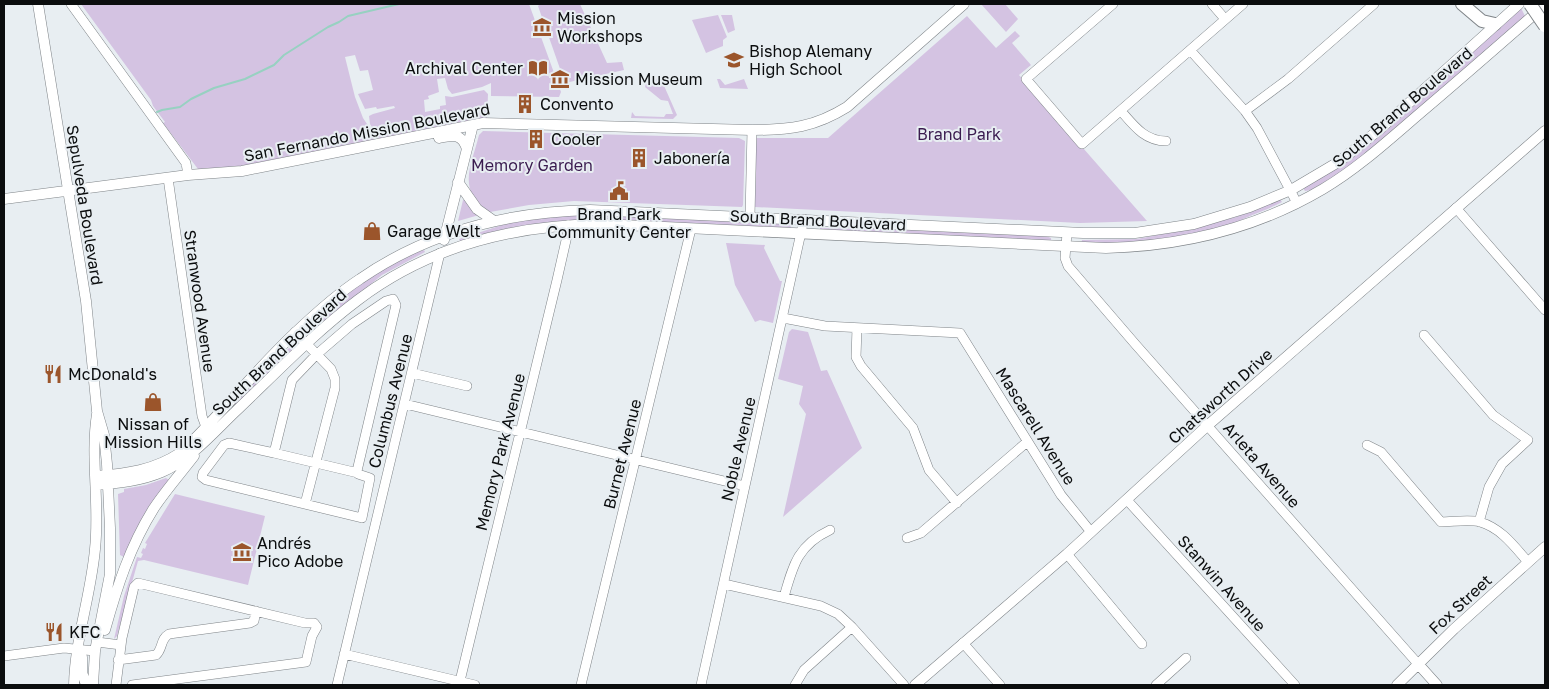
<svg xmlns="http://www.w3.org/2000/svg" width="1549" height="689" viewBox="0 0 1549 689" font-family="'Golos Text',sans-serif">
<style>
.green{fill:#d4c3e2}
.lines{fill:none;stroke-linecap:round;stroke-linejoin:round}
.stream{stroke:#97d1c1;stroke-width:2}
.minor-casing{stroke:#7f8488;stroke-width:10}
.major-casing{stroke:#7f8488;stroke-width:11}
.highway-casing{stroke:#7f8488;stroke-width:14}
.minor{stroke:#fff;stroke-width:9}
.major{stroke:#fff;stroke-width:10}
.highway{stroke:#fff;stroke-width:12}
.highway-bridge-casing{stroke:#7f8488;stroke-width:14;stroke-linecap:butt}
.highway-bridge{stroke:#fff;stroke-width:12}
.labels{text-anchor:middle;stroke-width:4;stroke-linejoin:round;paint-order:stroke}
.poi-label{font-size:16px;fill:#0b0d0e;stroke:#e8eef2;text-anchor:start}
.street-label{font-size:16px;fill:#0b0d0e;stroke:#e8eef2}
.park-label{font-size:16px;fill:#3a1b4f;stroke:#e8eef2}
</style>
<rect width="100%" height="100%" fill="#e8eef2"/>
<!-- green -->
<path class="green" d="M81 4H529L561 92 559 97 491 96V83L482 87 452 94 448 89 445 78 437 79 439 92 428 96 429 99 424 100 425 112 440 109V106L446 105 445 96 452 97 484 90 488 94 487 118 379 139 370 124 369 116 373 114 395 108 394 106 377 109 376 107 365 109 358 94 373 90 368 70 360 71 355 55 345 57 355 97 363 118 375 136 373 141 244 166 198 169 163 123 165 122 153 106 151 100Z
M540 4H580L607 63 622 62 624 70 565 83 538 6Z
M981 4H1005L1018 19 1006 32Z
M1521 8 1526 18 1349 167 1311 190 1305 191 1303 188 1386 129Z
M718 15 727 37 723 40V46L706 53 692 20Z
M721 15H732L735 30 728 33Z
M967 16 996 48 1015 31 1020 36 1012 43 1031 65 1019 75 1147 221 1080 223 755 207 756 138H828Z
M658 78 661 79 677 115 673 119 631 118 632 112 635 116 664 117 666 114H673L668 101 661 100 645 87 646 83Z
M717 79H720L725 85 744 79 748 89 720 88Z
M483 131 739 138 745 141 743 205 742 207 574 201 529 205 490 212C456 191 471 167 479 135Z
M1280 199 1282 202C1266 211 1248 215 1232 225L1150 242 1081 244 1082 240H1085L1137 239 1193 228 1236 217Z
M463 200H466L479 215 458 221Z
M599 214 791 224V230L602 221 463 241H460L459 239 521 219Z
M878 227 1044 235 1051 238V242L820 231V228H823L864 229Z
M726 243 765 245 764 248 780 281H782L773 323 760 320 755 322 735 285Z
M424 250 425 252 382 275 311 333 308 334 307 332 333 308 339 300 352 290 387 267 417 252Z
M792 329 808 332 821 371 827 370 862 448 783 517 806 414 799 404 803 386 778 379 789 332Z
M294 345 296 347 235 406 232 404 277 356Z
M166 478 169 480 124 557 120 555 118 494 124 492V489L146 485Z
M175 494 265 516 248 585 144 560 138 561 117 636 114 639 124 596 137 557 141 558 143 554 141 553 143 548 145 549 147 544 145 543Z"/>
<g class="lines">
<!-- stream -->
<path class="stream" d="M157 112 162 110 180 107 191 99 214 88 245 79 274 65 284 55 328 27 339 22 348 16 399 4"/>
<!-- minor casing -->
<g class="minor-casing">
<path id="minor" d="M71 4 186 163 188 175
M1113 4 1026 79 1082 144 1243 4
M1212 4 1225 19
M1190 50 1245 111 1257 128 1297 203
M1121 111C1134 126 1145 141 1166 141
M1245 111 1288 79 1374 4
M168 178 202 416 206 427
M1456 208 1545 310
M750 216 752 130
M1067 233 1065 258 1068 266 1136 345 1419 665
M393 299 396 305 357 471 358 474 370 478 362 518 206 480 202 477 203 473 224 445 229 443 274 453 292 380 316 355 352 324 386 301Z
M783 318 825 326 960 333 1061 495 1091 532
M857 328 856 357 861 366 913 428 929 470 957 503
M295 332 331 369 335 379V388L305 504
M1424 335 1493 415 1528 440 1502 464 1489 487 1479 522
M412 373 467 386
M405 404 745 486
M1367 445 1381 452 1441 522C1453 522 1469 519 1480 522 1501 528 1514 546 1528 562
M274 453 358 473
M1127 500 1295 685
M907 538 921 533 1027 442
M1067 554 1142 644
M724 584 821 606 838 614 852 627 904 685
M784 597C793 565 798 545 830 530
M97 642 121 645
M963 643 1000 685
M344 654 475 685
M4 656 64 648 95 651
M118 660 156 655C163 649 160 639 169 634L250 623 254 621 256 611
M116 685 122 638 134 587 138 583 305 623H314L317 627 312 636 306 662 132 685
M337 685 440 253
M459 685 557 280 567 236 568 225
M581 685 691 229
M701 685 804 219
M795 685 804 670 852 627
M1156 685 1186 658"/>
</g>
<!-- major casing -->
<g class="major-casing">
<path id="major" d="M38 4 86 301 97 411 104 435 107 464 110 528V574L95 651 93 685
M439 138C453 135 462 133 467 149
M458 182 477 209 494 221
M4 199 188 175 242 171 483 123 752 130C790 130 815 127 847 107L964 4
M444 240 473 125
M96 476C127 474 154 470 180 453 221 415 255 370 296 332 316 313 337 294 360 279 428 232 509 212 590 210L1083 233H1135L1194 224 1250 207 1291 190 1340 161 1380 129 1519 4
M96 485C119 483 141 481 162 472 191 459 213 433 235 412 275 374 314 333 358 300 429 246 515 225 602 224L1106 248C1182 246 1257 228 1323 189 1360 167 1392 137 1425 109 1465 75 1505 40 1545 5
M105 630C117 587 130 546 154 508 166 490 181 473 194 456
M82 657V672L86 685
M1419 665 1437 685
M74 685C75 639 91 595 95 549 100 504 90 458 97 414
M915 685 1067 554 1207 426 1545 131
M1397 685 1454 629 1545 547"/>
</g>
<!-- highway casing -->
<g class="highway-casing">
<path id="highway" d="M1462 4 1482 21 1495 24"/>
</g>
<!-- minor -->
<use href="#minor" class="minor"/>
<!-- major -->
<use href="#major" class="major"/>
<!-- highway -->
<use href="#highway" class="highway"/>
<!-- highway-bridge casing -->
<g class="highway-bridge-casing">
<path id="highway-bridge" d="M1530 4 1545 26"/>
</g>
<!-- highway-bridge -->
<use href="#highway-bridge" class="highway-bridge"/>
</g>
<!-- icons -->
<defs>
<g id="museum-bare" transform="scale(1.5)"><path d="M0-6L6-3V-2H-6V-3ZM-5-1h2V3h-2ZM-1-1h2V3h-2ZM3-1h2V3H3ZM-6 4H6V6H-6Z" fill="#9b552b" stroke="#e8eef2" stroke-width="2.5" paint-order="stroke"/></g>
<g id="school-bare" transform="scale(1.5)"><path d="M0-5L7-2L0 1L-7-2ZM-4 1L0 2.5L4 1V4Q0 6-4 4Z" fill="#9b552b" stroke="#e8eef2" stroke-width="2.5" paint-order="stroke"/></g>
<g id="library-bare" transform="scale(1.5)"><path d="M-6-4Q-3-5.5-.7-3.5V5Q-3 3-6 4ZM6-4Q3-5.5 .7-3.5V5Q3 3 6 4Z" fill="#9b552b" stroke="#e8eef2" stroke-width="2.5" paint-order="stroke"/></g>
<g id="building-bare" transform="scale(1.5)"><path d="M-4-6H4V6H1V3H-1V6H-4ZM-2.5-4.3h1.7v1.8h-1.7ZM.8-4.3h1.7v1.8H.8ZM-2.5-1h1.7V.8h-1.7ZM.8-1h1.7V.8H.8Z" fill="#9b552b" stroke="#e8eef2" stroke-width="2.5" paint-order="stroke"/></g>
<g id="civic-bare" transform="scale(1.5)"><path d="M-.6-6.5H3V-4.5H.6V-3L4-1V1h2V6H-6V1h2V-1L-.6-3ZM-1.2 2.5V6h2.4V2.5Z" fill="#9b552b" stroke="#e8eef2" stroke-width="2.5" paint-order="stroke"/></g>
<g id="shop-bare" transform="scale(1.5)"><path d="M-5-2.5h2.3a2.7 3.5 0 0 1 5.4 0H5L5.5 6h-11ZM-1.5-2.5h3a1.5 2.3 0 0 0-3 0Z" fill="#9b552b" stroke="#e8eef2" stroke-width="2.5" paint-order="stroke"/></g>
<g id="restaurant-bare" transform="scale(1.5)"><path d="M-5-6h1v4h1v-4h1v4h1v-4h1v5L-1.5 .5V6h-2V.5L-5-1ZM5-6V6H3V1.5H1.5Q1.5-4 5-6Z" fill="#9b552b" stroke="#e8eef2" stroke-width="2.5" paint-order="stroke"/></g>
</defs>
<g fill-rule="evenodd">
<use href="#museum-bare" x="542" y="27"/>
<use href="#school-bare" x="734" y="60"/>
<use href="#library-bare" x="538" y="68"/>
<use href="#museum-bare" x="560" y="79"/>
<use href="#building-bare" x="525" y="104"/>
<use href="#building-bare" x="536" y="139"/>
<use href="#building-bare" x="639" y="158"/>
<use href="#civic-bare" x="619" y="191"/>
<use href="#shop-bare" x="372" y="231"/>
<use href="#restaurant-bare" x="53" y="374"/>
<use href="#shop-bare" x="153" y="402"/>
<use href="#museum-bare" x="242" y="552"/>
<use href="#restaurant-bare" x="54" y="632"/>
</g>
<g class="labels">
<!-- poi labels -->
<g class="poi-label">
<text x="557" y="24">Mission<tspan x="557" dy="18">Workshops</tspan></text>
<text x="749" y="57">Bishop Alemany<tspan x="749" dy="18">High School</tspan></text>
<text x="523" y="74" text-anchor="end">Archival Center</text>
<text x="575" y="85">Mission Museum</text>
<text x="540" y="110">Convento</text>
<text x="551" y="145">Cooler</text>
<text x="654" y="164">Jabonería</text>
<text x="619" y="220" text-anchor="middle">Brand Park<tspan x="619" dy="18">Community Center</tspan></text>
<text x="387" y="237">Garage Welt</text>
<text x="68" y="380">McDonald's</text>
<text x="153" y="430" text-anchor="middle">Nissan of<tspan x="153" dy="18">Mission Hills</tspan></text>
<text x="257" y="549">Andrés<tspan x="257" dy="18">Pico Adobe</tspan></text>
<text x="69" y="638">KFC</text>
</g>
<!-- street labels -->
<g class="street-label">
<text transform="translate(1402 107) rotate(-40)" y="6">South Brand Boulevard</text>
<text transform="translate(367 132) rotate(-11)" y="6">San Fernando Mission Boulevard</text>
<text transform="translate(85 205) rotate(81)" y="6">Sepulveda Boulevard</text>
<text transform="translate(818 220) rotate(3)" y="6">South Brand Boulevard</text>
<text transform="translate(200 301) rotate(82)" y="6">Stranwood Avenue</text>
<text transform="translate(279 352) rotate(-43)" y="6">South Brand Boulevard</text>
<text transform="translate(1220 396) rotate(-42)" y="6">Chatsworth Drive</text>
<text transform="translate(390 401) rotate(-76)" y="6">Columbus Avenue</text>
<text transform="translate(1036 426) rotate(58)" y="6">Mascarell Avenue</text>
<text transform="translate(738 449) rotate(-77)" y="6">Noble Avenue</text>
<text transform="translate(500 452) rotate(-76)" y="6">Memory Park Avenue</text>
<text transform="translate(622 454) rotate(-76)" y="6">Burnet Avenue</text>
<text transform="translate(1262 465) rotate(49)" y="6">Arleta Avenue</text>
<text transform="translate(1222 583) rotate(48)" y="6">Stanwin Avenue</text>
<text transform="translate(1460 604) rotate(-43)" y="6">Fox Street</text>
</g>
<!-- park labels -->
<g class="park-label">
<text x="959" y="140">Brand Park</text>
<text x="532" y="171">Memory Garden</text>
</g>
</g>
<!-- border -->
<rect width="1549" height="689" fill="none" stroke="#0b0d0e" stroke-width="10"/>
</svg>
